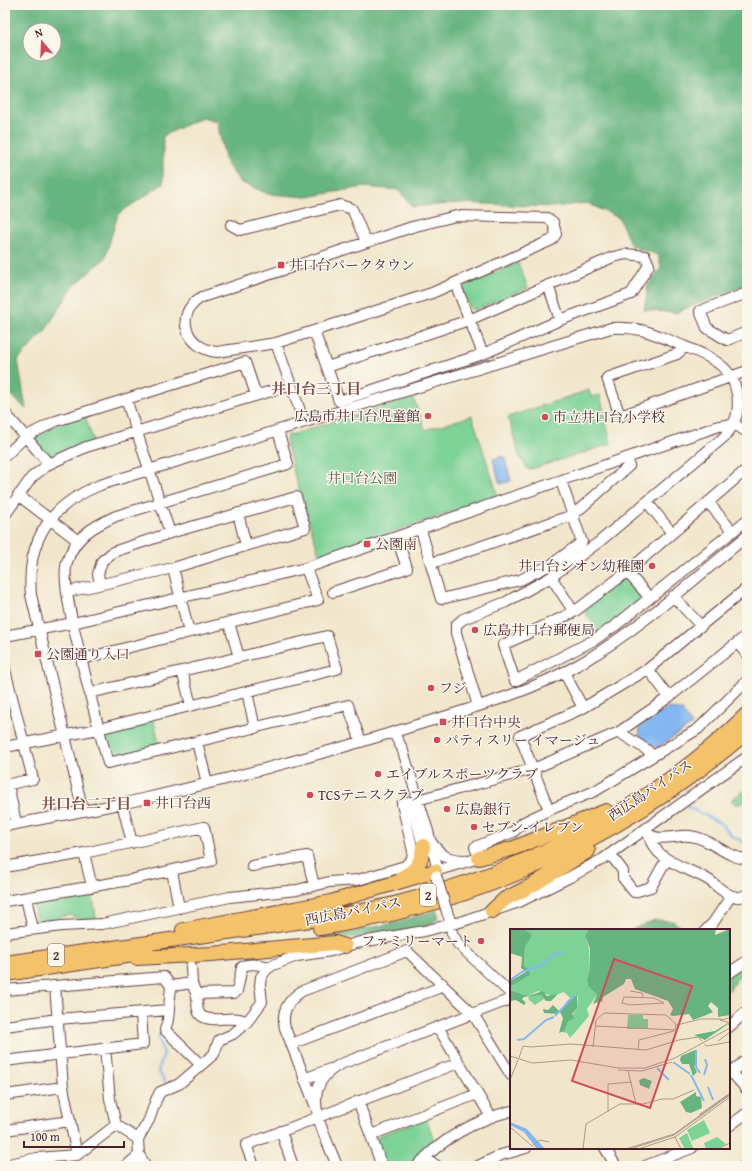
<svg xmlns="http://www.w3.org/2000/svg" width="752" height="1171" viewBox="0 0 752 1171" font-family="'Gentium Book Plus','Noto Serif JP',serif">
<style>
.green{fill:#7dd296;stroke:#647860}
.forest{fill:#66b47f;stroke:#586a55;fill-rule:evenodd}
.water{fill:#84b7f1;stroke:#676b8e}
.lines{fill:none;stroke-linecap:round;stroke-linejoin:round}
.stream{stroke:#84b7f1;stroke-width:2}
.minor-casing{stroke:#633d43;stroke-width:12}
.highway-casing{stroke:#633d43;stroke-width:16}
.minor{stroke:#fff;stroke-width:10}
.highway{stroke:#f3c26a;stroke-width:14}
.minor-bridge-casing{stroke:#633d43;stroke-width:12;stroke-linecap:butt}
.minor-bridge{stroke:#fff;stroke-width:10}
.poi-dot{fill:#d1495b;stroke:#fbf7ec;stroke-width:1.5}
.labels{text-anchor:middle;stroke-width:3;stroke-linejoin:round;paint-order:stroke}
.shield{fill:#fbf7ec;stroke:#7f6065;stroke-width:1}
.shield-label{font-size:13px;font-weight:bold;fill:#4a1f2b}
.poi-label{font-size:14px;fill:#4a1f2b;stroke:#fbf7ec;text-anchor:start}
.park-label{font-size:14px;fill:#59554b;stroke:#fbf7ec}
.street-label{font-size:14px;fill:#4a1f2b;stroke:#fbf7ec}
.neighbourhood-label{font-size:15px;font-weight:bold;fill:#814f4e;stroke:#fbf7ec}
.inset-river{fill:none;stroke:#84b7f1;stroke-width:2}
.inset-road{fill:none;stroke:#ae968b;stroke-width:1}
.view{fill:#d1495b;fill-opacity:0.15;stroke:#d1495b;stroke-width:2}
.inset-edge{fill:none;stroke:#4a1f2b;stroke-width:2}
</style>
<rect width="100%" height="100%" fill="#fbf7ec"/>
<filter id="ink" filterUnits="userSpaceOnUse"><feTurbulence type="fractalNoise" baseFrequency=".025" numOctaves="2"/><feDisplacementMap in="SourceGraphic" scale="8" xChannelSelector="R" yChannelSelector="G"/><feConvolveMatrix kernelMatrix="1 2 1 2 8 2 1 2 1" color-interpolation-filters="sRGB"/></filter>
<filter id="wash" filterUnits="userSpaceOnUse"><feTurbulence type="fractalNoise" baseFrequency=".012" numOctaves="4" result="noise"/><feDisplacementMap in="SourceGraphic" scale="16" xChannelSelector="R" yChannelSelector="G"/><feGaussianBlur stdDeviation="0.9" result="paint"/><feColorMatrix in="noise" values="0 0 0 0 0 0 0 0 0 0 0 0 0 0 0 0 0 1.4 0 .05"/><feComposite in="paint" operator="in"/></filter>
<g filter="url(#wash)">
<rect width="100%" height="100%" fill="#f1e6cb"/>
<!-- green -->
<path class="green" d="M518 263 528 288 475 310 470 308 462 289 464 285Z
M589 390 591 397 600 395 611 444 528 470 519 455 508 417Z
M413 397 425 430 472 416 498 496 320 557 292 467C292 457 284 445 287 436Z
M85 415 93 441 52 458 47 457 34 441 35 437 60 423Z
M625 577 643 596V600L599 633 583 609Z
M153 719 160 746 113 758 109 755 104 733 107 730Z
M744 791 747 794V801L736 805 731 800Z
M92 891 96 918 80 920 70 915 59 917 55 920 39 924 36 920 33 903 35 900Z
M747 964V969L736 979 729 991V976Z
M426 1118 436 1145 413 1166H385L376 1140 378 1136Z"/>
<!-- forest -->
<path class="forest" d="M5 5H747V285L675 313 644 310 648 285 661 268 658 255 631 246 619 218 587 203 553 207 460 203 412 207 399 190 364 187 307 197 268 194 240 182 226 163 217 121 202 117 163 136V184L118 214 105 258 72 288 45 331 18 360 26 409 10 394 5 398ZM30 30H54V54H30Z
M436 910 439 916C437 918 435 922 432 923 411 934 346 940 322 937L400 922Z
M655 920 673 921 685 930H631Z"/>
<!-- water -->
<path class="water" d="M504 456 511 481 500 484 493 459Z
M668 708 682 711 692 725 658 747 648 744 637 736 640 733 639 727Z"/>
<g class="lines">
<!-- stream -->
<path class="stream" d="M686 806 720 823 732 836 747 844
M161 1031 158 1038 164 1054 158 1071 167 1085"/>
</g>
</g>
<g filter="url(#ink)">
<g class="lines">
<!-- minor casing -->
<g class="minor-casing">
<path id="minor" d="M456 216 547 218 553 222 556 234 552 240 432 293 276 343 217 352C187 349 172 314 202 297L412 227Z
M231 225 240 230 340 205 352 209 366 242
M455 283 483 354
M548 285 560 320
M747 293 700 311 707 328 727 340 747 332
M314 331 339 401 483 354 560 320 631 294 649 265 645 256 626 254 613 257 469 320 327 367
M276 343 304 422
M685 347 677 354 607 378 620 416 747 371
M126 399 170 533
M5 413 49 464
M278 431 288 464 116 516C94 526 75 536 67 562 61 581 75 633 80 654 89 691 98 727 108 763L348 705 361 742
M5 456 25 437 56 421 245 362 256 395
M747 469 627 572 574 612 503 645 515 681 594 640 616 625 747 520
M18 495 77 540
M647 502 672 533
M708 502 732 531
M238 513 246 546
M5 515 32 477 49 464 86 447 291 385
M421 530 441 599 520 580 552 564 582 542 561 481
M432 563 573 515 629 466 628 458
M173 568 189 632
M627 572 650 598
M551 577 574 612
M67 592 173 568 305 528 296 497 170 533 113 552 102 561 98 574 100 584
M333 592 407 568 397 538
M673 596 701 626
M229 623 239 657
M5 636 73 623 306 568 719 426 734 424 747 432
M738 643 747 655
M82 659 318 600 306 568
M648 669 669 697
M5 670 33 779 5 785
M182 671 191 705
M564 672 583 708
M247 692 255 728
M393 732 402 748 428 831 436 863V876
M619 732 647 750 653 756
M197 742 207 783
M5 747 98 729 337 669 327 636 90 693
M8 784 16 823
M122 803 132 843
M412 804 423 846 426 851
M549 810 520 736 583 708 648 669 747 588
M83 811 31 595C26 540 50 505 100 485L611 328C641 326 654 334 681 345 696 351 712 357 724 368 738 381 742 408 733 425 731 429 727 433 724 437L599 542 551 577 506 602 463 619 456 625V633L478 706
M5 826C45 818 85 811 125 803 219 782 312 757 404 729 465 710 528 694 583 662 642 627 694 579 747 536
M646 831C655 844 677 834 690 836 711 838 726 858 747 859
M649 836C655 861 688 868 707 879 716 884 722 893 733 896 738 898 743 897 747 894
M431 842C442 856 446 859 464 860
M84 853 92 887
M610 854 623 871V878L634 892 651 887 662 867 668 860
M252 866 307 856 314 886
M5 867 84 853 204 827 211 861 130 880 5 901
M172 871 179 908
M435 871 479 858 475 847 513 832 524 822 549 810 595 791 653 756 698 729 747 681
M26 898 33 929
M449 917 452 933 458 944 511 994
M706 930 713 923 731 896
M5 933 62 926 102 924 230 897 297 890 329 882 358 880 405 866 412 859 413 851 402 804 533 769 619 732 669 697 747 635
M191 966 192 983
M729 973 747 961
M55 986 63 1087 77 1155
M5 990 164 977 171 986
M196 994 234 993 237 991 242 967C249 962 262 965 270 967
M5 1026 58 1019 168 1010
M438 1027 491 1117
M729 1027 747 1011
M291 1044 436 989 442 983
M105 1048 110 1099 116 1125 138 1139
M5 1061 143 1044 141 1013
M201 1065 165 1030 168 1020 171 986 192 983C193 987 195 991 197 995 198 1001 196 1008 199 1013 207 1026 235 1013 247 1022
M729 1069 747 1090
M729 1074 747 1059
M304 1079 330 1069
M5 1095 63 1087
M358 1101 382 1166
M317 1110 285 1028C281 1012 288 1000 302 991L407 951 473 1014 511 1075
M729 1126 747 1113
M5 1130 70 1121
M281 1131 293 1166
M371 1135 477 1094
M605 1148 616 1166
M425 1158 437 1166
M5 1165 37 1158 77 1155 116 1125
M126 1166 139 1155
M146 1166 139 1155 138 1139 149 1120 156 1100 160 1092 179 1084 214 1054 219 1040 233 1034 247 1022 262 1002 260 985 261 977 267 969 273 965 297 956 331 951 356 943 424 931 460 922 519 902 570 877 603 859 747 757
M254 1166 246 1145 458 1063
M337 1166C324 1131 295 1087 341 1064L511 999
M417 1166C441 1139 476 1120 511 1111
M478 1166 501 1155 526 1148
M645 1166 692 1148
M744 1166 747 1164"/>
</g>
<!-- highway casing -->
<g class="highway-casing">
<path id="highway" d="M479 858 514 848 606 811
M403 877C417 870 422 862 423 846
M492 911 505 899 531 886 588 851
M320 928C482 903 623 838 747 732
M183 930 331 902 435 871
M137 958 211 954 335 943 345 946
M5 963C89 951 172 940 256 928 303 921 351 915 398 903 529 869 650 809 747 714
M5 974 147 953"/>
</g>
<!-- minor -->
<use href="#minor" class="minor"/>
<!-- highway -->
<use href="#highway" class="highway"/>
<!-- minor-bridge casing -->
<g class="minor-bridge-casing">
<path id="minor-bridge" d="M436 876 448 915"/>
</g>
<!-- minor-bridge -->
<use href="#minor-bridge" class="minor-bridge"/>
</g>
</g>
<!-- markers -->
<g class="poi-dot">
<rect x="277" y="261" width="8" height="8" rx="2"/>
<circle cx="428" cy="416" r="4"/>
<circle cx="545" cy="417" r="4"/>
<rect x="363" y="540" width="8" height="8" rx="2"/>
<circle cx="652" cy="566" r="4"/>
<circle cx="475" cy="630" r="4"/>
<rect x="34" y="650" width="8" height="8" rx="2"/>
<circle cx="431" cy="688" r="4"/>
<rect x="439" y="718" width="8" height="8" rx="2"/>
<circle cx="437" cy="740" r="4"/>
<circle cx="378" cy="774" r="4"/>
<circle cx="310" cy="795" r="4"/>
<rect x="143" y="799" width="8" height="8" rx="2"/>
<circle cx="447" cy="809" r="4"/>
<circle cx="474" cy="827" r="4"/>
<circle cx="481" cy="941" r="4"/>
</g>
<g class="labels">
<!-- shield labels -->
<g class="shield">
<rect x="420" y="884" width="16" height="22" rx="3"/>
<rect x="48" y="944" width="16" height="22" rx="3"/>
</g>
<g class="shield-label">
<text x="428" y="900">2</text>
<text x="56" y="960">2</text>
</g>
<!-- poi labels -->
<g class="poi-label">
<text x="289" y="270">井口台パークタウン</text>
<text x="420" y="421" text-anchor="end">広島市井口台児童館</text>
<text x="553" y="422">市立井口台小学校</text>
<text x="375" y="549">公園南</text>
<text x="644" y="571" text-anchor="end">井口台シオン幼稚園</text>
<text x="483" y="635">広島井口台郵便局</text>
<text x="46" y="659">公園通り入口</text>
<text x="439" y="693">フジ</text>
<text x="451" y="727">井口台中央</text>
<text x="445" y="745">パティスリー イマージュ</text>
<text x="386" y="779">エイブルスポーツクラブ</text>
<text x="318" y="800">TCSテニスクラブ</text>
<text x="155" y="808">井口台西</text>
<text x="455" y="814">広島銀行</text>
<text x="482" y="832">セブン-イレブン</text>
<text x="473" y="946" text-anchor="end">ファミリーマート</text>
</g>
<!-- park labels -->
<g class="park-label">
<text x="362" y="483">井口台公園</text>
</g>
<!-- street labels -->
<g class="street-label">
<text transform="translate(650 790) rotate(-34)" y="5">西広島バイパス</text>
<text transform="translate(353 911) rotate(-11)" y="5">西広島バイパス</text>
</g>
<!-- neighbourhood labels -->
<g class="neighbourhood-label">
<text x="316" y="394">井口台三丁目</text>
<text x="86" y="809">井口台二丁目</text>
</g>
</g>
<!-- overview -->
<g transform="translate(510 929)">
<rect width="220" height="220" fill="#f1e6cb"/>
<path d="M79 0 75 7 79 20 80 39 77 50 78 57 87 66 77 80 79 87 60 109 57 104 52 103 67 79 68 68 66 66 61 70 54 63 42 67 28 62 18 67 0 61V58L20 46 14 37 15 18 18 10 14 1ZM31 65 34 70 25 76 19 71 18 68ZM118 86H133V90H138V100H117ZM194 191 200 204 182 212 177 201ZM177 204 183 219 182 220H175L169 209ZM207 208 216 215 207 220H196L194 214Z" fill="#7dd296"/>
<path d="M0 0H14L22 6 15 18 14 37 19 41 20 46 0 58V52L16 43 11 39 12 28 0 24ZM79 0H206L205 6 220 0V86L208 88V79L201 73 198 77 203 83 194 87 183 91 179 85 163 87 160 86 163 80 158 72 125 60 121 50H116L114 55 93 68 92 74 91 72 83 75 87 66 78 57 77 50 80 39V20L75 7ZM0 61 18 67 33 62 37 67 48 65 41 72H36L31 66 14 68 12 70 16 74 14 76 6 71 0 72ZM67 66V79L62 85 64 89 58 93 54 102 49 104 53 89 50 83 58 71ZM43 76 49 82 48 85 34 84 33 80 38 81ZM218 94 220 96V98L218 95 195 111 184 106 205 102ZM185 121 187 134 184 137 187 143 183 147 179 135H172L170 131 171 127ZM134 149 142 152 139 160 130 156 129 151ZM186 163V167L191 168 192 179 181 184 176 183 170 173Z" fill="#66b47f"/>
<path d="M0 193 17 200 35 220H27L14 203 0 196Z" fill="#84b7f1"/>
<path class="inset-river" d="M0 51 12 43 30 37 43 26 54 23M45 87 65 66M7 111 14 110 36 91 44 88M186 121V138L190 144M163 133 180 145M147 139 159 151M181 146 194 172M194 146 197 136 195 130M198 158 203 171"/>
<path class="inset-road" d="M120 62 132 64 133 68M114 68 144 69 154 74 120 76 112 74ZM220 89 210 91 220 94M167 96 191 90H211M85 97 165 101M208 112 220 103M194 115 196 117 220 113M83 118 86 91 94 84 156 86 166 95 165 101M128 121 129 111 164 102M0 127 22 134 61 131 108 139H135L165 129 220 99M9 129 13 117 21 118 61 115 136 121 169 111 188 108 192 112M108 141 132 142 162 133M118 142 126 175M0 151 8 131M98 183V155L122 153M189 186 220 164M0 198 22 217 30 211 39 213M165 208 171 220M73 220 76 195 110 175H133L152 170H163L184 161M116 220 164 205 220 165M120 220 164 206 220 166M128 220 165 208 220 168M208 220 220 214"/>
<path class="view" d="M104 30 182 57 140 179 62 152Z"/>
<rect width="220" height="220" class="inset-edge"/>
</g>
<!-- margin -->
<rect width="752" height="1171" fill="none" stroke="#fbf7ec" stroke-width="20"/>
<!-- north arrow -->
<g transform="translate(42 42) rotate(341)"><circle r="19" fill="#fbf7ec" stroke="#b4a19f"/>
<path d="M0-3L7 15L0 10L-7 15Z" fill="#d1495b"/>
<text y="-6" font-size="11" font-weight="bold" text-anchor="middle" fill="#4a1f2b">N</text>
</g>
<!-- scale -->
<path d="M24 1141v6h100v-6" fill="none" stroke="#4a1f2b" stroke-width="2"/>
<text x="30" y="1141" font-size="12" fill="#4a1f2b" stroke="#fbf7ec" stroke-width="3" paint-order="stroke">100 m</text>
</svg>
